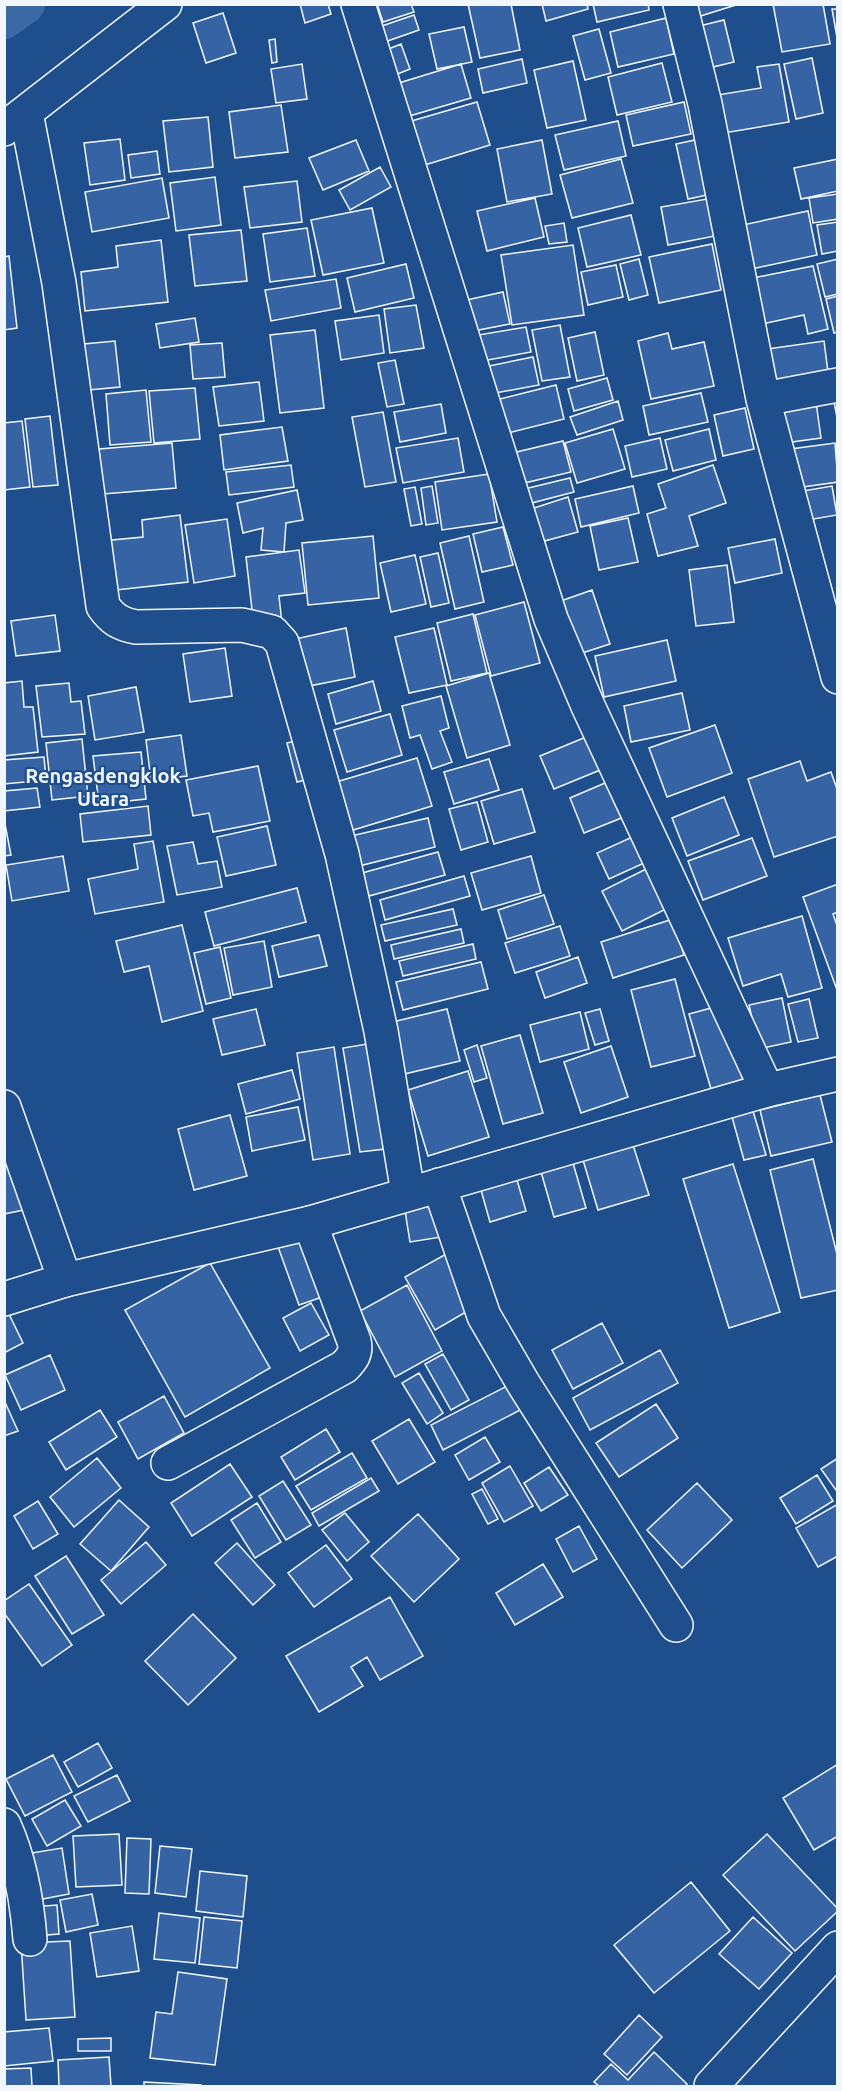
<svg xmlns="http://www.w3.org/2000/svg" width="842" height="2091" viewBox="0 0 842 2091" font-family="Ubuntu,sans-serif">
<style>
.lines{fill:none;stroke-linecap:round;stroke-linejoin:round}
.canal{stroke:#3b69a3;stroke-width:40}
.building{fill:#3563a3;stroke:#f2f6ff;stroke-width:1.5}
.street-casing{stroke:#f2f6ff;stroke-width:36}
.secondary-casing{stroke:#f2f6ff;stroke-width:36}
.primary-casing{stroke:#f2f6ff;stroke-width:36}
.street{stroke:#1f4e8c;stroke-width:33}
.secondary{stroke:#1f4e8c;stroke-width:33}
.primary{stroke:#1f4e8c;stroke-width:33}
.labels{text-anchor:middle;stroke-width:4.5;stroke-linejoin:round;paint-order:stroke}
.quarter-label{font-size:20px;font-weight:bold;fill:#f2f6ff;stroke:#1f4e8c}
</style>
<rect width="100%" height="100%" fill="#1f4e8c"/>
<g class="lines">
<!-- canal -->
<path class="canal" d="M4 19 25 4"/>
</g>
<!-- building -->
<path class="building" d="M300 4H328L331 14 305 23Z
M377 4H411L414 12 383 22Z
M468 4H511L520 50 480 58Z
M542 4H587L588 9 546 21Z
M593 4H648L649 10 597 22Z
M687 4H739L691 19Z
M773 4H823L830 44 782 52Z
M832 9H838V43Z
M223 13 236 53 206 63 193 23Z
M414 15 419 30 379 44 373 29Z
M666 18 674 54 618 67 610 32Z
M724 20 734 62 709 68 699 26Z
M464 27 472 62 437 69 429 34Z
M599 29 611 73 585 80 573 36Z
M275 39 277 62 272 63 269 40Z
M401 44 410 69 385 79 376 54Z
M812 58 823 113 796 119 784 64Z
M522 59 527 83 483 93 478 69Z
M573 61 586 120 547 128 534 70Z
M662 63 672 102 617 115 608 77Z
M302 64 307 99 276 103 271 69Z
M461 64 471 98 399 119 389 86Z
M779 64 789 122 718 134 711 96 761 88 757 67Z
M477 102 490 145 415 168 401 124Z
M684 102 691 134 633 146 626 115Z
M281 105 288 152 235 158 229 112Z
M208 117 213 167 169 172 163 121Z
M618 121 626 156 564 170 555 135Z
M120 139 125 180 90 185 84 143Z
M356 140 369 171 323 190 309 158Z
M542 140 552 194 507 202 497 149Z
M695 140 707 195 688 199 676 144Z
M157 151 160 174 131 178 128 155Z
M621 159 633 203 572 218 560 175Z
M838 159V191L801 199 794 168Z
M380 167 391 187 350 210 339 190Z
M215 177 221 225 176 231 170 183Z
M162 178 169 218 92 232 85 192Z
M297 181 302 222 250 228 244 187Z
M838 194V219L813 223 809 198Z
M535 198 544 237 487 251 477 211Z
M707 199 715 236 668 245 661 207Z
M372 208 384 263 323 275 311 220Z
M808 211 817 255 747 270 738 226Z
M631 215 641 255 587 267 578 228Z
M838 222V251L822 254 817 225Z
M564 223 567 242 549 244 545 226Z
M307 228 315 276 270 282 263 234Z
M241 230 247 281 195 286 189 235Z
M161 240 168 302 85 311 81 272 118 267 116 246Z
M712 244 721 290 659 303 649 257Z
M573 245 584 315 512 325 501 255Z
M9 256 17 328 4 330V257Z
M639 259 648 295 629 300 620 264Z
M838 259V294L825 297 817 264Z
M406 264 414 298 355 312 347 278Z
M616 265 623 297 588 305 581 272Z
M813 266 828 329 808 334 804 315 762 324 753 278Z
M336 279 341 308 271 321 265 290Z
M503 292 510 324 468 332 462 301Z
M838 296V332L834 333 826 299Z
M416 305 424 348 390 353 384 309Z
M379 315 384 353 341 360 335 321Z
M195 318 199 342 160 348 156 324Z
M560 325 570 377 542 381 532 330Z
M526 327 531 352 477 362 472 336Z
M315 330 324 408 280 413 270 335Z
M595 332 604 375 577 381 568 338Z
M668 333 672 349 704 342 714 386 651 399 638 341Z
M115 341 120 387 78 391 73 345Z
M824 341 829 380 767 389 761 350Z
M222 343 225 377 193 379 190 345Z
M533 357 539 385 490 394 484 367Z
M395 360 404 404 387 407 378 363Z
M607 378 613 400 574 411 568 389Z
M259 382 264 421 219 426 213 387Z
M556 385 564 419 500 435 492 401Z
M195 388 200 439 154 443 149 391Z
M146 390 151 442 110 445 106 394Z
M838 391V422L832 392Z
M701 393 708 422 649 435 643 406Z
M618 401 623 420 577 435 570 417Z
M816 402 821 438 777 444 772 408Z
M441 404 446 433 400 442 394 412Z
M745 408 754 449 723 456 714 415Z
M383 412 396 482 365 487 352 417Z
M50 416 58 485 33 487 25 419Z
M22 421 30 487 4 490V423Z
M282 427 288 461 224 470 220 435Z
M613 429 625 469 577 483 565 443Z
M709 429 716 460 673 471 665 440Z
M458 438 464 472 403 483 396 448Z
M660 438 667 469 632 477 625 446Z
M563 441 571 472 516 485 508 454Z
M172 443 176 488 103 494 99 449Z
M835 443 838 482 789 489 783 450Z
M291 465 294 487 229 495 226 472Z
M713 465 726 503 689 516 698 546 658 556 647 514 666 508 658 484Z
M489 474 497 522 442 530 435 482Z
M570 478 574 492 524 505 520 490Z
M432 486 438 523 426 525 421 488Z
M633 486 639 513 581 527 575 499Z
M832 486 837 515 802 521 797 492Z
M415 487 422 524 411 526 404 489Z
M297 490 303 520 286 523 284 552 261 550 263 528 243 533 237 503Z
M568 497 578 532 537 543 528 510Z
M180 515 188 582 107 591 102 541 143 537 142 520Z
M628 518 638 562 599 570 590 526Z
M227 519 235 576 194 583 185 525Z
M503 527 513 565 482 572 473 534Z
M373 536 379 598 308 605 302 543Z
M469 536 484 602 455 609 440 543Z
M775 539 782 573 735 583 728 548Z
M299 550 305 593 279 596 282 624 254 627 246 557Z
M438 553 449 603 431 607 420 557Z
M415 555 426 604 391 612 380 563Z
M727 565 734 622 696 626 689 570Z
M592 590 610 644 576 655 558 602Z
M524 602 540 663 491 676 475 615Z
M473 614 487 673 451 681 437 623Z
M55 615 60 651 16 656 11 621Z
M346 628 355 677 304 687 295 639Z
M434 628 447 685 409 693 395 637Z
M667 640 676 681 604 697 595 656Z
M225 648 232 696 190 702 183 654Z
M489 673 510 745 467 758 446 686Z
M22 681 24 707H33L38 752 4 756V683Z
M373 681 381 711 336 724 328 694Z
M69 683 71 702 81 701 85 734 42 737 36 686Z
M136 687 144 732 95 740 88 696Z
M682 693 690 730 631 742 624 706Z
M441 696 449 728 440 731 452 762 432 769 420 735 410 738 402 706Z
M390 714 402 755 347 772 334 730Z
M715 725 732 773 667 797 649 748Z
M181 735 187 776 151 780 146 740Z
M591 735 605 768 554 789 540 756Z
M82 739 88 796 52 800 46 743Z
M303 739 313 778 297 782 287 743Z
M141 752 146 799 99 804 93 756Z
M44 757 46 780 4 784V760Z
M417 758 432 806 350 831 336 782Z
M489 759 499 790 454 804 444 772Z
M800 761 807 781 831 772 838 792V836L774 857 748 779Z
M258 766 270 821 213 832 209 813 193 816 186 780Z
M619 777 634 813 584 833 570 798Z
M37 788 40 807 4 811V791Z
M522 789 535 832 494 844 481 801Z
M724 797 739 835 687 856 672 818Z
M477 802 488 842 461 850 449 809Z
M148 806 151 835 83 842 80 814Z
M428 818 435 847 359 866 351 836Z
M4 819 11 855 4 856Z
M267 826 276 865 226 876 217 837Z
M641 833 653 859 609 879 597 853Z
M752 838 767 876 703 900 688 861Z
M153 841 164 902 95 914 88 879 138 869 134 844Z
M193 842 198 864 217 861 222 887 177 895 167 846Z
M438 852 445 875 369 896 362 873Z
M63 856 69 891 12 901 6 865Z
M531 856 541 893 482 910 471 873Z
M654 865 674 905 622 931 602 891Z
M464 876 470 896 385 920 380 900Z
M838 884V912L833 914 838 928 837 990 803 897Z
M297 888 306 922 214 946 205 912Z
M544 895 554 924 507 939 498 910Z
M453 909 457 925 385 941 381 925Z
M802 916 822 988 788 997 781 974 743 986 728 938Z
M673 919 684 955 613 978 601 942Z
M182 925 203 1011 162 1022 149 966 124 972 116 941Z
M560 926 570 956 515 973 505 943Z
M461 929 464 943 394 959 391 945Z
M319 935 327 966 279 977 272 946Z
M264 941 272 987 233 995 224 948Z
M473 944 476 959 403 976 399 961Z
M220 947 231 998 206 1004 194 953Z
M578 957 587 983 545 998 536 972Z
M481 962 488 989 403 1010 396 982Z
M675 979 695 1056 651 1067 631 990Z
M782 998 791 1042 759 1049 749 1005Z
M809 999 818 1038 798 1042 788 1004Z
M722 1005 743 1080 711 1089 689 1014Z
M256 1009 265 1045 222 1055 213 1019Z
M447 1009 460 1061 400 1075 388 1023Z
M600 1009 609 1041 595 1045 585 1013Z
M580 1012 589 1049 540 1062 530 1025Z
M520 1035 543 1113 503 1124 481 1046Z
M367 1044 385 1149 360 1152 343 1048Z
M477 1045 487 1078 474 1082 464 1050Z
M611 1046 628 1097 581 1113 564 1062Z
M334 1047 350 1154 313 1160 297 1053Z
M292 1070 300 1099 246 1114 238 1084Z
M468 1071 489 1137 428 1156 408 1090Z
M820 1095 832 1142 771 1156 760 1110Z
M298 1107 305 1140 252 1151 246 1117Z
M753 1111 766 1155 744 1160 732 1117Z
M230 1115 247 1176 194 1190 178 1129Z
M633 1145 649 1195 598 1210 583 1160Z
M569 1149 586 1208 554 1217 537 1158Z
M16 1157 29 1209 4 1214V1160Z
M813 1159 838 1258V1290L801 1298 770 1170Z
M733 1164 780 1312 729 1328 683 1179Z
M515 1173 526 1211 490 1222 479 1183Z
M440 1192 448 1236 410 1242 403 1198Z
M307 1234 328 1295 299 1305 277 1244Z
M448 1253 478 1305 435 1330 405 1277Z
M210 1263 270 1368 185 1417 125 1310Z
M407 1285 442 1351 395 1377 360 1311Z
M311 1303 329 1335 300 1351 283 1318Z
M7 1310 23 1343 4 1353V1311Z
M602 1323 623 1363 573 1389 552 1350Z
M660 1350 678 1383 590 1430 573 1398Z
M443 1354 469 1400 451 1410 425 1364Z
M50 1355 65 1390 21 1410 5 1375Z
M419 1373 443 1413 427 1424 402 1383Z
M511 1384 524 1408 443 1450 431 1425Z
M164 1396 184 1433 138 1459 118 1422Z
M4 1400 18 1431 4 1436Z
M656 1404 678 1438 619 1477 596 1443Z
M100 1410 117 1437 66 1470 49 1442Z
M409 1419 435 1462 398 1484 372 1441Z
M326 1429 340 1452 295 1480 281 1457Z
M485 1437 500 1462 469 1480 455 1455Z
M352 1453 367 1478 311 1510 296 1486Z
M97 1458 121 1488 74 1527 50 1497Z
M838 1458V1493L821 1469Z
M230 1464 252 1497 192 1536 171 1503Z
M510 1466 533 1506 504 1522 482 1483Z
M549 1467 568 1495 541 1511 524 1483Z
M817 1475 833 1501 796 1524 780 1498Z
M371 1478 379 1491 319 1526 312 1513Z
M283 1481 311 1525 286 1540 259 1496Z
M697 1483 732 1520 682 1568 647 1530Z
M482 1489 498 1519 488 1524 472 1494Z
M119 1500 149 1527 111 1571 80 1544Z
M38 1501 58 1534 33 1549 14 1516Z
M257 1503 281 1542 255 1558 231 1520Z
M838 1504V1556L818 1567 796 1528Z
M345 1513 369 1542 347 1561 322 1530Z
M418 1514 459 1559 414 1602 371 1556Z
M579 1526 597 1559 573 1572 556 1539Z
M146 1542 166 1565 121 1604 101 1580Z
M237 1543 275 1585 253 1605 215 1563Z
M326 1545 352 1579 314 1607 288 1573Z
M66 1556 104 1615 72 1634 35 1576Z
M543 1564 563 1597 515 1625 496 1593Z
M29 1584 72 1645 42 1666 4 1613V1601Z
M390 1597 423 1656 380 1680 367 1657 351 1667 363 1686 319 1712 286 1656Z
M193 1614 236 1658 188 1705 145 1661Z
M98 1743 112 1768 78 1787 64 1762Z
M53 1755 72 1792 25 1816 6 1779Z
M838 1764V1836L814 1850 783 1798Z
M117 1775 130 1801 88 1822 74 1796Z
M65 1800 81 1826 47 1846 32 1819Z
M119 1834 122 1885 76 1887 73 1836Z
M767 1834 838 1909V1911L795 1951 723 1875Z
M127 1838 151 1839 149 1894 125 1893Z
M160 1846 192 1849 186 1897 155 1893Z
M62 1848 69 1894 27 1902 19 1855Z
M200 1871 247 1876 243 1917 196 1911Z
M691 1882 730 1931 654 1993 614 1945Z
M92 1894 98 1925 66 1932 60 1900Z
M57 1905 59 1934 35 1936 32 1907Z
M159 1913 200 1918 195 1963 154 1959Z
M204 1917 242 1921 237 1968 199 1964Z
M753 1917 792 1953 759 1989 719 1954Z
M132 1926 139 1971 97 1977 90 1933Z
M70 1941 75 2017 26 2020 21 1943Z
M178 1972 227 1979 215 2065 150 2058 156 2012 172 2014Z
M639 2015 662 2037 627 2075 604 2054Z
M49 2028 53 2061 4 2066V2032Z
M111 2038V2051H78V2039Z
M654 2052 687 2084 685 2086H599L594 2082 611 2064 628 2080Z
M109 2057 111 2086H59L58 2060Z
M31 2068 32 2086H4V2069Z
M144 2082 201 2085V2086H144Z"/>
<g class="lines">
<!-- street casing -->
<g class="street-casing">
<path id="street" d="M358 4 551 619 588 706 767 1090
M680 4 705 104 763 399 838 677
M26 113 59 283 103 606C112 619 120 624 136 627L242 625 272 632 282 643 342 854 381 1031 408 1193
M763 399 838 385
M4 1107 65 1280
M439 1185 484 1316 523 1383 676 1625
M168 1463 344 1367C352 1359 357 1353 354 1341L310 1223
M4 1825C20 1860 27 1901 30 1939
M711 2086 838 1948"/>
</g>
<!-- secondary casing -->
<g class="secondary-casing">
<path id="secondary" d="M4 1299 65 1280 310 1223 767 1090 838 1074"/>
</g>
<!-- primary casing -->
<g class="primary-casing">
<path id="primary" d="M4 129 165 4"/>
</g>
<!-- street -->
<use href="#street" class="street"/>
<!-- secondary -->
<use href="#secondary" class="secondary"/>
<!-- primary -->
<use href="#primary" class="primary"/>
</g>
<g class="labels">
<!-- quarter labels -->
<g class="quarter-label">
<text x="103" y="783">Rengasdengklok<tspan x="103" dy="23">Utara</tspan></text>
</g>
</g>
<!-- border -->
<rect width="842" height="2091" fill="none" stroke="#f2f6ff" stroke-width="12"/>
</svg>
